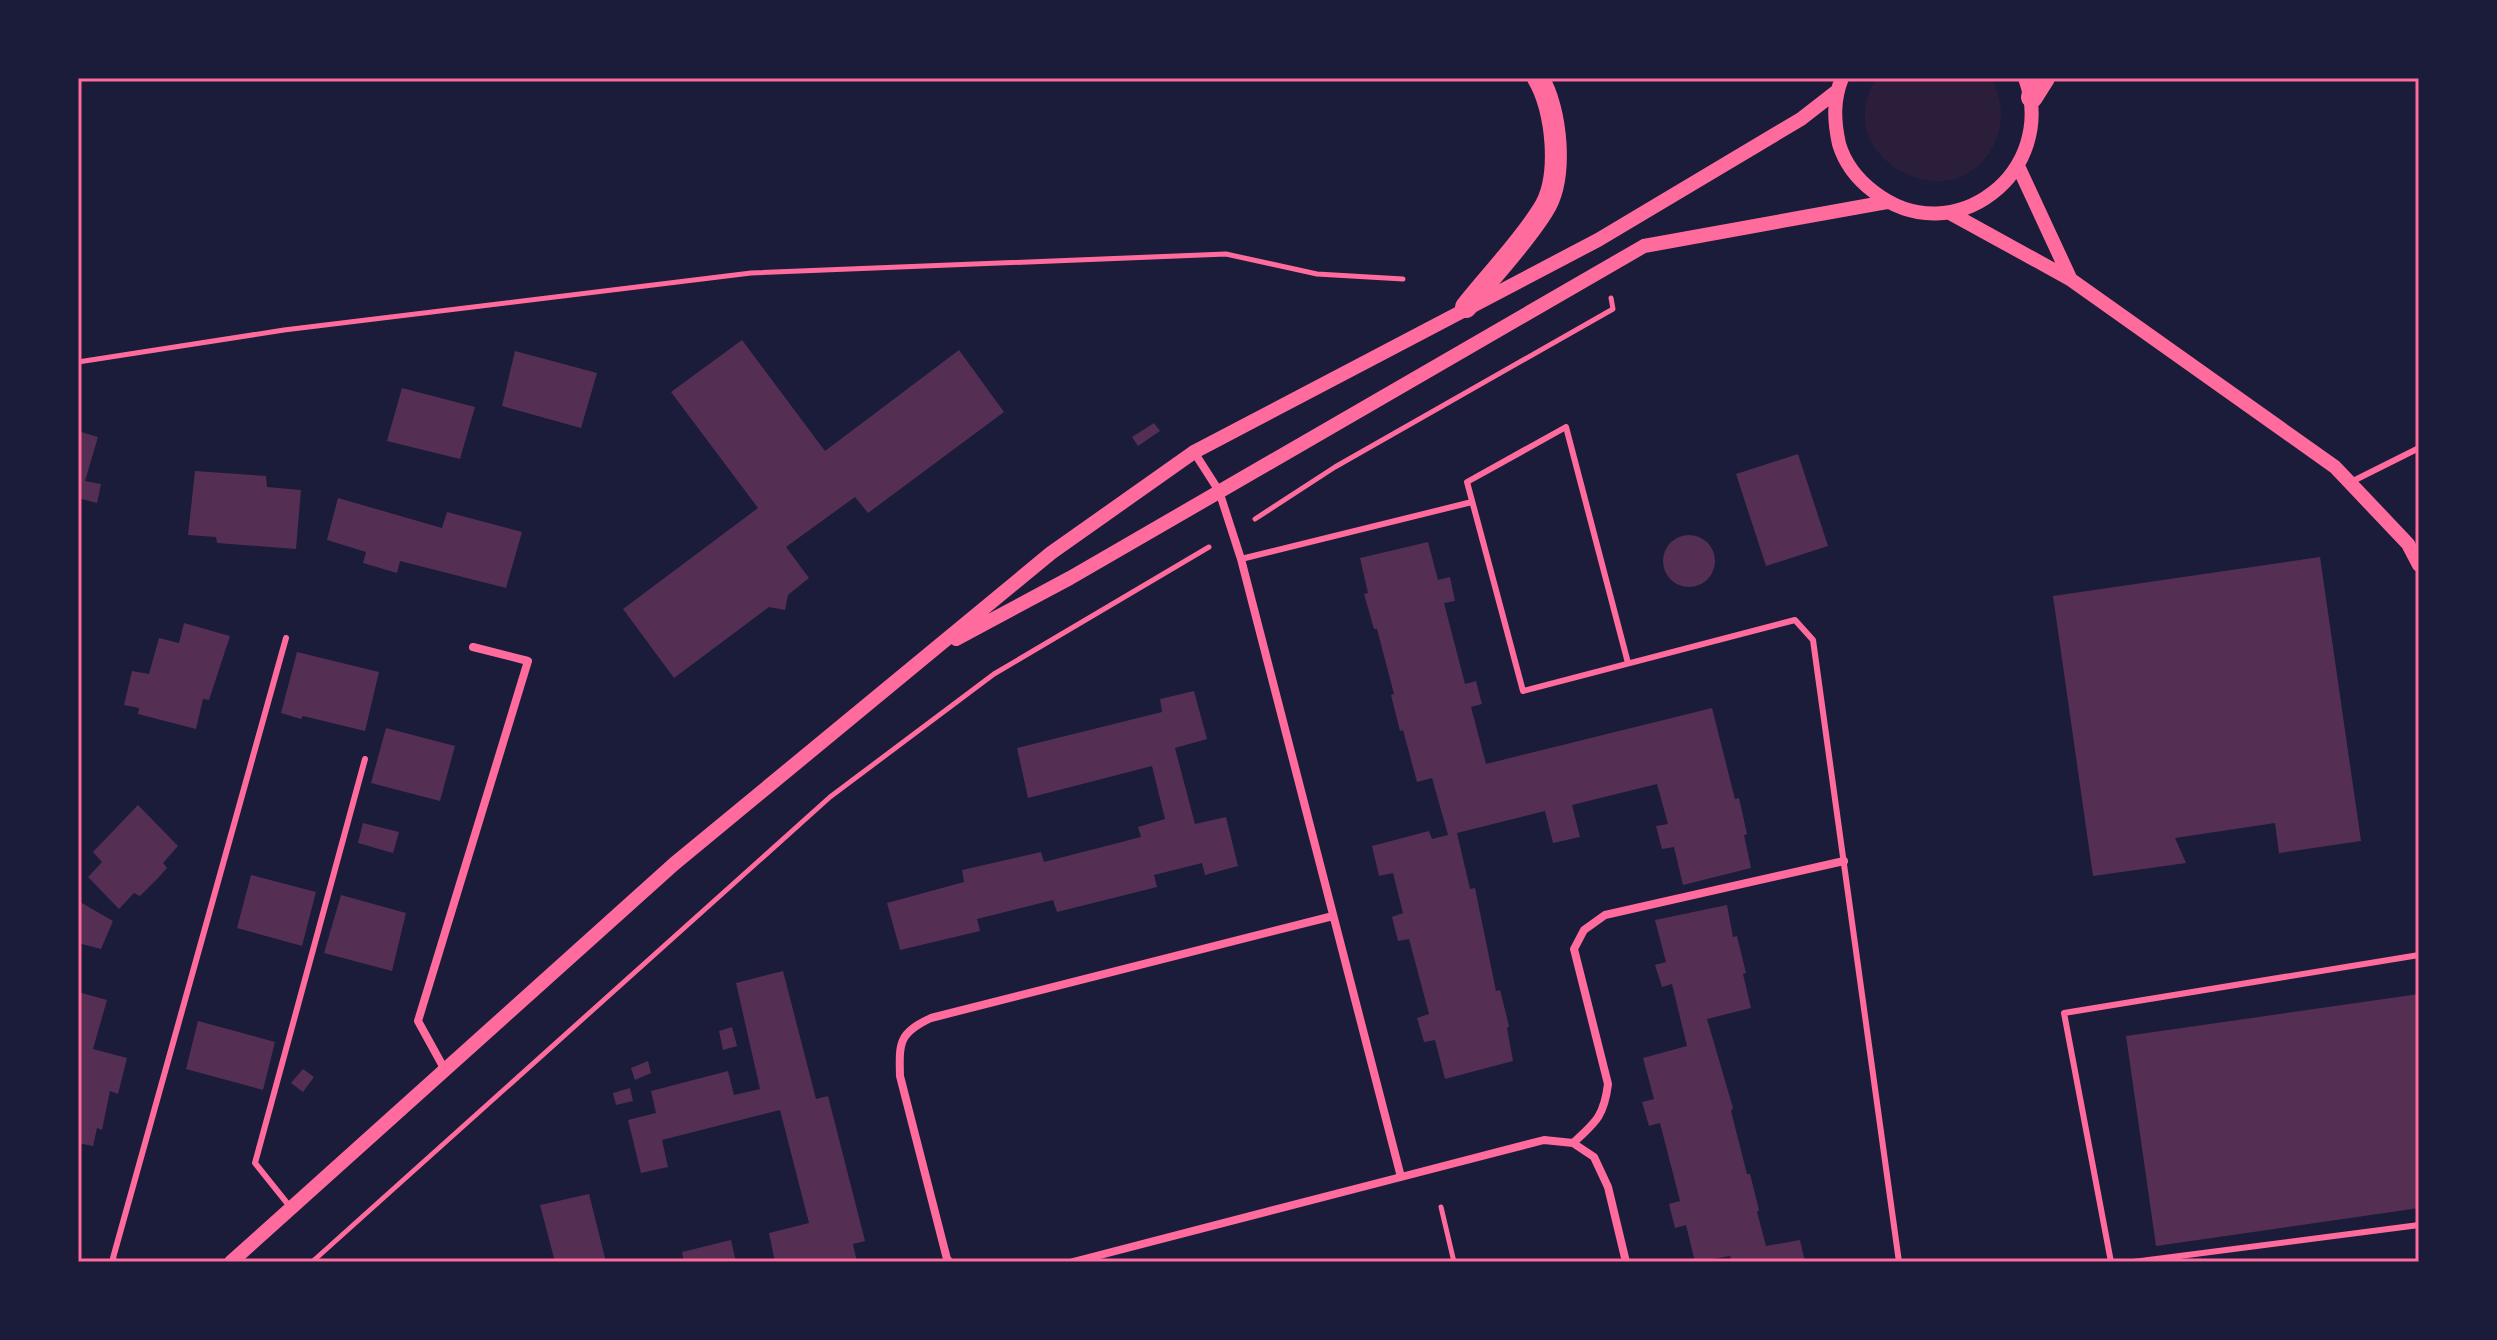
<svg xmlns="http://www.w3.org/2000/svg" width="2497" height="1340" viewBox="0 0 2497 1340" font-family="'DejaVu Sans',sans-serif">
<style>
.green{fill:#2a1e3b}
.building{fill:#542f53}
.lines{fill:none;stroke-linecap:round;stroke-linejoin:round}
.path{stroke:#ff6b9d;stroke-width:5}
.service{stroke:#ff6b9d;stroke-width:6}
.minor{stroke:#ff6b9d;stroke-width:8}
.tertiary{stroke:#ff6b9d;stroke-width:14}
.trunk{stroke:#ff6b9d;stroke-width:22}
.neatline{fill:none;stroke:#ff6b9d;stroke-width:3}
</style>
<rect width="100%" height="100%" fill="#1b1b3a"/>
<!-- green -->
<path class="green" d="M1877 78H1990C2002 95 2004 118 1997 137 1962 230 1823 159 1877 78Z"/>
<!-- building -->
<path class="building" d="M742 340 825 451 959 350 1004 412 868 513 855 497 786 547 809 578 788 595 785 610 769 607 674 678 623 609 758 508 671 392Z
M515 351 597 373 581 428 502 406Z
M402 388 475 407 460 459 387 441Z
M1154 423 1160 431 1138 446 1132 437Z
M78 431 98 437 85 481 101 484 97 503 78 498Z
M1798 454 1828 546 1766 566 1736 474Z
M195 471 266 476 267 487 301 490 296 549 217 543 216 537 188 535Z
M338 498 442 528 447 512 522 532 506 588 400 561 397 573 363 563 366 552 327 540Z
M1663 561a26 26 0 1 1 52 0a26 26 0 1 1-52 0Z
M1428 542 1438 580 1450 577 1455 601 1444 603 1465 684 1476 681 1482 704 1471 707 1486 764 1712 708 1735 799 1739 798 1747 834 1744 835 1751 868 1683 885 1674 847 1662 849 1656 826 1668 824 1657 784 1572 805 1580 837 1553 843 1545 811 1457 833 1470 889 1475 888 1496 991 1500 990 1509 1026 1507 1028 1513 1061 1445 1079 1435 1040 1424 1042 1417 1018 1429 1014 1409 939 1398 941 1392 917 1403 913 1393 873 1379 876 1372 846 1429 831 1432 839 1448 835 1432 778 1417 782 1403 730 1400 731 1391 695 1394 694 1377 629H1374L1364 594 1368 593 1360 558Z
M2320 557 2361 841 2279 853 2275 823 2175 838 2186 863 2093 876 2053 596Z
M184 623 230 636 209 700 203 699 196 729 138 714 139 708 124 705 132 671 149 674 159 638 179 643Z
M297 652 379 672 365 731 303 716 301 719 281 713Z
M1194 691 1207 739 1175 748 1195 824 1226 817 1238 866 1205 875 1202 863 1154 875 1157 887 1057 912 1053 900 977 919 980 931 900 950 887 903 964 882 962 870 1041 852 1044 862 1141 837 1138 827 1165 819 1152 766 1028 798 1017 748 1162 712 1160 699Z
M386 728 455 746 440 801 371 783Z
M138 805 178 846 163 863 167 868 159 877 140 896 134 893 119 909 88 877 102 862 93 852Z
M363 823 399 832 393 853 358 843Z
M251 875 316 892 302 946 237 928Z
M341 895 406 913 392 971 324 953Z
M80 902 113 921 101 949 78 943V905Z
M1727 905 1733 937 1737 936 1746 973 1743 974 1751 1008 1707 1019 1733 1108 1731 1111 1747 1174H1750L1759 1210 1757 1212 1766 1246 1800 1240 1805 1262H1732L1730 1256 1695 1262 1686 1225 1675 1228 1669 1204 1680 1201 1660 1123 1649 1126 1642 1102 1654 1099 1643 1058 1687 1046 1672 984 1662 987 1655 965 1666 962 1655 920Z
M783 971 816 1099 828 1096 865 1241 853 1244 857 1262H775L769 1233 809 1223 780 1110 662 1140 668 1167 641 1173 628 1120 656 1113 651 1091 728 1071 734 1095 760 1089 736 983Z
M78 992 107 1000 93 1049 127 1058 118 1094 110 1091 102 1130 97 1128 93 1146 78 1143Z
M2419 994V1208L2156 1246 2126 1036Z
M198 1021 275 1042 263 1090 186 1069Z
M732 1027 737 1046 723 1050 719 1031Z
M648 1061 651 1073 635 1080 631 1068Z
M303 1069 314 1077 303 1092 291 1083Z
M630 1088 633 1101 616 1105 613 1093Z
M589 1194 606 1262H555L540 1205Z
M731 1240 736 1262H684L682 1252Z"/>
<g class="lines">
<!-- path -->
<path class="path" d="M78 362 284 330 751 273 1226 254 1317 274 1403 279
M1255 519 1335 467 1613 309 1611 298
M1441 1207 1454 1262
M312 1262 830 797 994 674 1209 547"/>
<!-- service -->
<path class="service" d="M2351 482 2419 448
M1241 559 1472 502
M1628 663 1566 427 1467 482 1523 691 1795 620 1813 640 1899 1262
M291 1208 255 1163 365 759
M115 1262 113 1258 286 638
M2111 1262 2064 1013 2419 955
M2133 1262 2419 1225"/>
<!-- minor -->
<path class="minor" d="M1194 452 1219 491 1241 559 1401 1177 1544 1140 1573 1143 1594 1157 1608 1187 1626 1262
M445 1070 418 1021 528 661 473 647
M1573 1143C1596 1122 1604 1116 1608 1084L1574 949 1584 930 1605 915 1844 861
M950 1262 947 1259 900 1076C899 1042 899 1033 931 1018L1333 916
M1073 1262 1401 1177"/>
<!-- tertiary -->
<path class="tertiary" d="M1842 78C1833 100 1834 121 1839 144 1845 164 1858 180 1874 192 1954 254 2059 171 2025 78
M2018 166 2070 278
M1950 213 2070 279 2335 467 2408 544 2419 565
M956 639 1070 578 1644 246 1887 202
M231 1262 674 864 1051 553 1194 452 1598 240 1801 119 1837 91"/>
<!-- trunk -->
<path class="trunk" d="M2032 97 2044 78
M1466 307C1491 275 1522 244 1543 210 1564 178 1557 109 1538 78"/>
</g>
<!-- border -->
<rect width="2497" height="1340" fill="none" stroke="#1b1b3a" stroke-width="160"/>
<rect x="80" y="80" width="2337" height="1180" class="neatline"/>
</svg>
